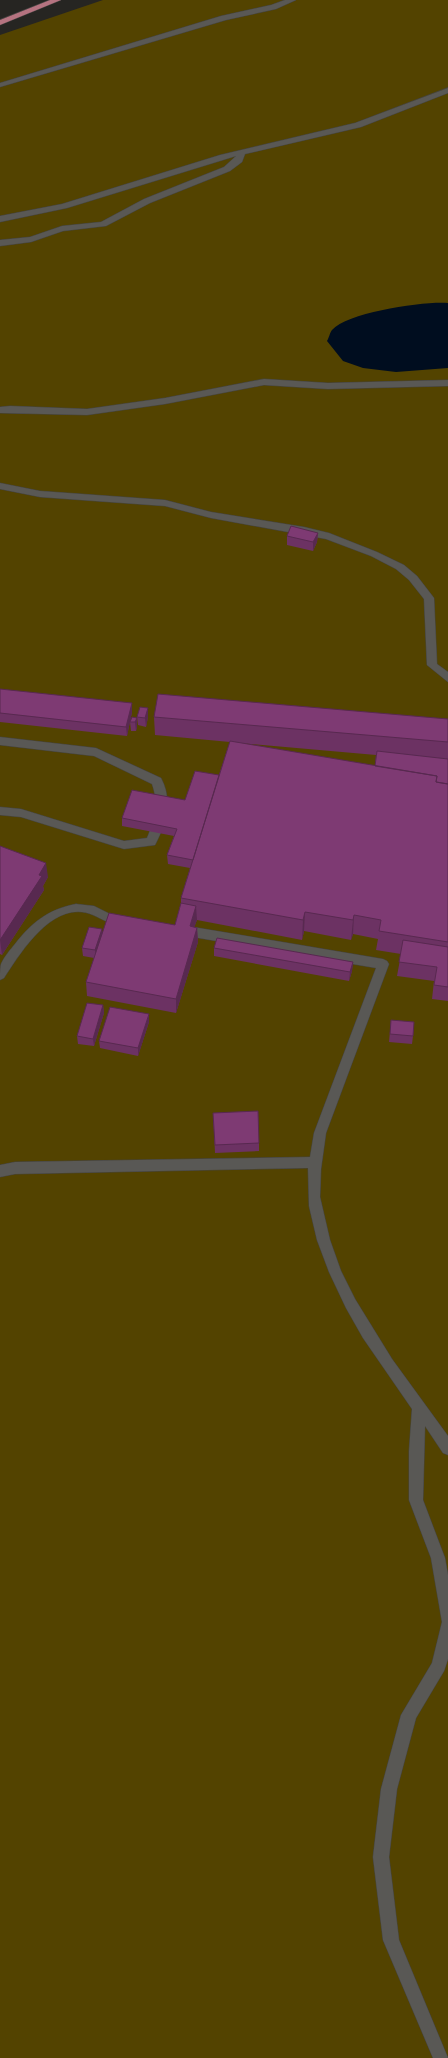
<svg xmlns="http://www.w3.org/2000/svg" width="448" height="2058" viewBox="0 0 448 2058" font-family="'Noto Sans',sans-serif">
<style>
.green{fill:#534300}
.water{fill:#000d1f}
.lines{fill:none;stroke-linecap:round;stroke-linejoin:round}
.minor-casing{stroke:#444340;stroke-width:1}
.major-casing{stroke:#444340;stroke-width:1}
.minor{fill:#595855;fill-rule:evenodd}
.major{fill:#b57380;fill-rule:evenodd}
.wall{fill:#6c3263;fill-rule:evenodd}
.shaded-wall{fill:#582950}
.building{fill:#7e3a73;stroke:#582950}
</style>
<rect width="100%" height="100%" fill="#262522"/>
<!-- green -->
<path class="green" d="M103 0H448V2058H0V35Z"/>
<!-- water -->
<path class="water" d="M448 303V368L396 372 363 368 343 361 327 341C329 338 330 332 332 330 348 312 425 301 448 303Z"/>
<g class="lines">
<!-- minor casing -->
<g class="minor-casing">
<path id="minor" d="M285 0H296L276 9 226 20 0 87V83L221 16 271 5Z
M448 88V93L361 127 245 154 242 162 230 171 150 203 106 226 63 231 31 242 0 246V240L30 237 62 226 101 222 144 199 224 167 236 156 67 208 0 222V216L62 204 220 155 355 123Z
M264 379 328 383 448 380V386L328 389 264 385 165 404 87 415 0 413V407L10 406 87 409 165 398Z
M0 483 40 491 165 500 211 512 304 527 329 533 377 552 404 565 417 576 434 598 437 664 448 672V682L427 665 424 599 409 580 396 569 371 556 326 539 211 518 165 506 40 497 0 489Z
M0 737 96 748 161 778C173 800 166 824 155 845L124 849 21 817 0 815V807L21 809 124 841 147 838C155 819 159 804 152 784L94 756 0 745Z
M76 904 94 906 110 914 128 918 130 921 128 924C116 928 104 920 93 915 54 898 21 952 4 978L0 980C0 975 0 968 1 964 4 957 10 950 15 944 32 922 49 909 76 904Z
M181 925 383 959 387 961 389 964 326 1133 321 1169 320 1197 330 1240 341 1271 355 1299 392 1359 448 1436V1455L443 1453 425 1426 423 1500 445 1558 448 1575V1659L444 1671 416 1718 397 1789 389 1857 399 1940 448 2058H433L383 1940 373 1857 381 1789 401 1715 432 1663 442 1622 431 1558 409 1500V1451L412 1409 363 1338 346 1308 329 1272 317 1240 309 1206 308 1168 15 1174 0 1177V1165L15 1162 310 1157 314 1133 376 968 181 935 177 933 175 930 177 927Z"/>
</g>
<!-- major casing -->
<g class="major-casing">
<path id="major" d="M50 0H61L0 25V20Z"/>
</g>
<!-- minor -->
<use href="#minor" class="minor"/>
<!-- major -->
<use href="#major" class="major"/>
</g>
<!-- wall -->
<path class="wall" d="M318 533 317 542 313 551 287 545V536Z
M0 689 132 712 127 736 0 722Z
M148 708V717L146 727 138 725 137 717Z
M154 717 448 719V1001L432 999 434 981 397 976 401 954 376 950 378 939 353 934 351 940 304 931 302 940 197 920 194 927 197 928 198 942 176 1013 87 996 86 982 94 958 83 956 82 948 103 933 175 925 181 903V898L190 868 168 864 167 855 174 836 122 826V818L185 800 219 775 230 742 155 735ZM239 743 376 755 375 766Z
M137 718V727L136 731H131L130 722Z
M0 846 48 877 43 886 44 890 2 955 0 954Z
M214 948 353 962 352 971 349 981 214 956Z
M103 1005 104 1013 94 1046 78 1044 77 1036Z
M149 1014V1022L138 1056 100 1048 99 1041Z
M391 1020 413 1036 412 1044 389 1042Z
M213 1113 259 1143V1151L215 1153Z"/>
<!-- shaded-wall -->
<path class="shaded-wall" d="M318 533 317 542 313 551V542Z
M132 703V712L127 736 126 727Z
M148 708V717L146 727 145 718Z
M137 718V727L136 731 135 722Z
M46 863 48 877 43 886 44 890 2 955 0 940Z
M196 906 197 920 190 940V926Z
M305 912 304 931 302 940 303 920Z
M354 915 353 934 351 940 353 920Z
M197 928 198 942 176 1013V999Z
M102 929 103 937 96 958 95 950Z
M353 962 352 971 349 981 350 972Z
M103 1005 104 1013 94 1046 93 1039Z
M149 1014V1022L138 1056V1048Z"/>
<!-- building -->
<path class="building" d="M291 526 318 533 313 542 287 536Z
M0 689 132 703 126 727 0 713Z
M158 694 448 719V742L154 717Z
M140 707 148 708 145 718 137 717Z
M132 717 137 718 135 722H130Z
M230 741 437 776 436 782 448 784V942L379 931 381 920 354 915 353 920 305 912 303 920 181 898Z
M377 751 448 759V784L436 782 437 776 375 766Z
M195 771 219 775 193 860 167 855 177 829 122 818 132 790 185 800Z
M0 846 46 863 39 875 42 876 0 940Z
M181 903 196 906 190 926 197 928 176 999 86 982 109 913 175 925Z
M89 927 102 929 95 950 82 948Z
M217 938 353 962 350 972 214 948Z
M403 940 448 947V987L434 985 437 967 399 962Z
M87 1003 103 1005 93 1039 77 1036Z
M110 1007 149 1014 138 1048 99 1041Z
M391 1020 414 1022 413 1036 390 1034Z
M258 1111 259 1143 215 1145 213 1113Z"/>
</svg>
